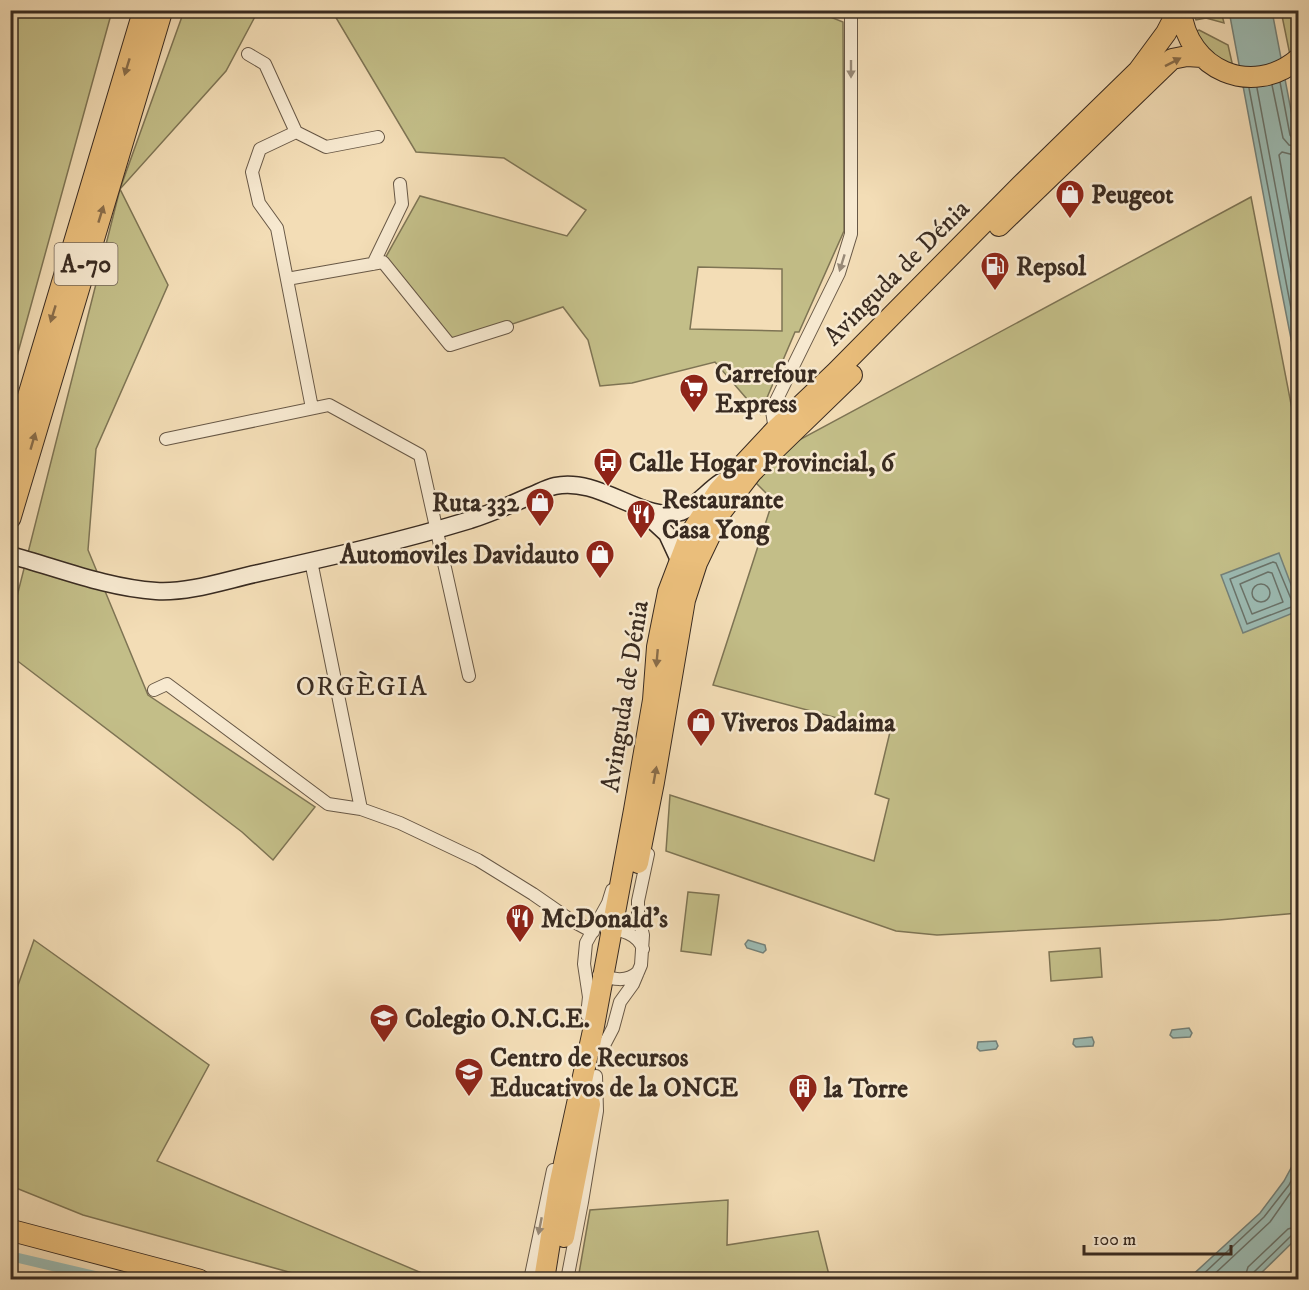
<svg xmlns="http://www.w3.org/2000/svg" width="1309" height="1290" viewBox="0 0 1309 1290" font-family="'IM FELL DW Pica',serif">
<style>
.green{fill:#c3be88;stroke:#7e7454;stroke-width:1.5;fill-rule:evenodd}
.water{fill:#9cbbb3;stroke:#748179;stroke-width:1.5}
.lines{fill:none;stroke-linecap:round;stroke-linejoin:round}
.shore{stroke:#6a736a;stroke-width:1.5}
.canal{stroke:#9cbbb3;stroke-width:10}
.minor-casing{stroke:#685846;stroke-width:14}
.secondary-casing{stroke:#392b21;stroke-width:19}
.primary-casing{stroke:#392b21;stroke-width:22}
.motorway-casing{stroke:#392b21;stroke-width:23}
.minor{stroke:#f7e9d0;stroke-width:12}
.secondary{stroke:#f7e9d0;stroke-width:16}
.primary{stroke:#eabe7b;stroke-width:20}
.motorway{stroke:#eabe7b;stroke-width:21}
.oneway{fill:#896d4a}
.oneway2{fill:#988a78}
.labels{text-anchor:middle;stroke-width:5;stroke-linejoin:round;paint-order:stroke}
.shield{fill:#f7e9d0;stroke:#726456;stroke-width:1.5}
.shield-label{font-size:24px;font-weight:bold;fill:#392b21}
.poi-label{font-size:26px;font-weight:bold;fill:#392b21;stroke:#f7e9d0;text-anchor:start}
.street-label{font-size:26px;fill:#392b21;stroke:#f7e9d0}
.neighbourhood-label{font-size:27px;letter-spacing:1.5px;fill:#392b21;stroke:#f7e9d0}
</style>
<rect width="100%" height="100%" fill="#f3ddb6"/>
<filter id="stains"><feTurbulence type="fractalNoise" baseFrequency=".00333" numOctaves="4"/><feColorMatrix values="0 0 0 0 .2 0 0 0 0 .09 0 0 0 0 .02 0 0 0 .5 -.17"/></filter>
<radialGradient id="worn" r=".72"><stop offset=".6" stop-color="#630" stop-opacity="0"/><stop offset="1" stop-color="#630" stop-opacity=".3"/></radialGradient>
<!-- green -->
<path class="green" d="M11 10 112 11 11 378 10 11Z
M813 10 843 22 844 231 799 332H795L760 414 715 362 632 383 600 386 588 340 563 307 450 345 383 262 420 196 567 236 586 210 504 158 416 152 332 11ZM698 267 782 269V331L690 329Z
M184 11H258L226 71 120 189 168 285 96 449 88 550 148 695 315 807 273 860 242 832 11 656V620L120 189Z
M1189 11H1221L1224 23 1206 18 1196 20 1194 15 1189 16Z
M1281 11H1298V47L1290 55Z
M1199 30 1228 45 1233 67 1220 62 1193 32Z
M1251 197 1298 440V913L1219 920 937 935 896 931 666 851 670 795 874 861 889 799 875 794 890 732 713 685 773 500 756 483 786 447Z
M688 892 719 895 711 955 681 951Z
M34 940 209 1065 157 1161 436 1279H314L83 1215 11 1186V1005Z
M1100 948 1102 977 1051 981 1049 952Z
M728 1200 727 1245 818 1231 830 1279H578L590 1210Z"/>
<!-- water -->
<path class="water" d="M1229 11H1272L1298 147V374L1278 273Z
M1279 553 1298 603V611L1243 633 1221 575Z
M748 940 765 945 766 950 763 953 747 948 745 944Z
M1189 1028 1192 1033 1190 1037 1173 1038 1170 1035 1172 1030Z
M1092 1037 1094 1042 1093 1046 1076 1047 1073 1044 1074 1039Z
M996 1041 998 1046 996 1049 980 1051 977 1048 978 1042Z
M1298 1155V1237L1255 1279H1188L1260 1213 1284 1181Z"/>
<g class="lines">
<!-- shore -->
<path class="shore" d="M1280 82 1290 135 1293 139 1298 140
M1272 85 1283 138 1289 145 1298 147
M1249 88 1298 345
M1257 88 1298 308
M1298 156 1282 152 1279 155 1298 263
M1273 562 1276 563 1294 606 1247 624 1230 579Z
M1268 572 1272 573 1283 602 1252 614 1240 584Z
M1252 593a9 9 0 1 1 18 0a9 9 0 1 1-18 0Z
M1197 1280 1264 1217 1289 1185 1298 1167
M1208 1280 1270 1222 1298 1182
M1244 1280 1248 1267 1288 1229 1298 1226
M1251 1280 1253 1273 1292 1235 1298 1233"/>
<!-- canal -->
<path class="canal" d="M10 1256 112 1280"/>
<!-- minor casing -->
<g class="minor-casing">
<path id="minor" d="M248 54 265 64 296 132 326 147 378 137
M296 132 260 149 252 172 259 203 277 228 312 408
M373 264 402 204 400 184
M287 279 383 262 450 345 507 327
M775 430 772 411 774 405 839 273 851 234V10
M166 439 329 405 420 455 469 676
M311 561 361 809
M154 690 167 684 328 804 361 809 400 823 478 860 533 894 569 919 593 932
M606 929C621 929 638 934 643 949
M599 975C612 979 627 983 638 972
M587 1015 589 997 584 964 586 943 608 903 612 890
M601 1051 613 1028 620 1002 633 984 641 965 643 935 638 914V901L648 854
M530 1280 553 1170
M567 1280 582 1202 597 1111 596 1076"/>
</g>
<!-- secondary casing -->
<g class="secondary-casing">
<path id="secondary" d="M640 509 667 534 679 560
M10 555C58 568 107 588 156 591 190 593 226 580 259 573 330 557 401 541 470 520 491 513 510 505 530 496 538 493 546 488 555 486 599 476 645 524 681 512 697 506 707 491 721 482"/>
</g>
<!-- primary casing -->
<g class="primary-casing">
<path id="primary" d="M1181 10C1187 70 1252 98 1298 59
M999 226 1172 59 1187 56 1202 57
M638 863 654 782 685 600 697 563 722 511 752 472 852 375
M564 1237 590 1104
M544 1280 559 1186 594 1026 634 810 653 700 657 647 668 592 690 534 719 490 775 430 836 372 1021 185 1138 71 1166 33 1178 10"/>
</g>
<!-- motorway casing -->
<g class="motorway-casing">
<path id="motorway" d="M10 458 144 10
M10 518 162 10
M10 1230 199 1280"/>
</g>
<!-- minor -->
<use href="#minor" class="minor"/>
<!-- secondary -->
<use href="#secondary" class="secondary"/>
<!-- primary -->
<use href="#primary" class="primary"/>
<!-- motorway -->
<use href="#motorway" class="motorway"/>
</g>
<!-- one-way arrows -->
<defs><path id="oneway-solid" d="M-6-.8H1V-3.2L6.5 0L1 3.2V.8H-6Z" transform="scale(1.5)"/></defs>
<g class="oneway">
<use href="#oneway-solid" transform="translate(1173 62) rotate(-27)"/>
<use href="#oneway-solid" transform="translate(127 67) rotate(107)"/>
<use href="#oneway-solid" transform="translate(101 214) rotate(-73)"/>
<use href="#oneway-solid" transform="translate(53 314) rotate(107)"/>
<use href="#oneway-solid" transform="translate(33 441) rotate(-74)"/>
<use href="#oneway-solid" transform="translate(657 658) rotate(95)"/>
<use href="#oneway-solid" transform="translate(655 775) rotate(-80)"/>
</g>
<g class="oneway2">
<use href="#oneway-solid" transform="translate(851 69) rotate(90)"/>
<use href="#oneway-solid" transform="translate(842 263) rotate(107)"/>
<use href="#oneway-solid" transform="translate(540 1226) rotate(101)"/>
</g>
<!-- icons -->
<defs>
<g id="shop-pin" transform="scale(1.5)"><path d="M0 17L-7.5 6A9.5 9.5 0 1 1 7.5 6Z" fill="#8f2418" stroke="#f7e9d0"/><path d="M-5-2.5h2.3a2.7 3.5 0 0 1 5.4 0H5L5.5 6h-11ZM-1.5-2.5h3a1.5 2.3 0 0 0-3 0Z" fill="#fff"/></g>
<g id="fuel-pin" transform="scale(1.5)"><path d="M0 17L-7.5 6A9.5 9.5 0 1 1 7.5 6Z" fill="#8f2418" stroke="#f7e9d0"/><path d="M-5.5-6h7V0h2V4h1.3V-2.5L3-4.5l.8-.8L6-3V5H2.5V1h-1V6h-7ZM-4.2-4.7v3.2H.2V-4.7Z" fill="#fff"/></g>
<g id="supermarket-pin" transform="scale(1.5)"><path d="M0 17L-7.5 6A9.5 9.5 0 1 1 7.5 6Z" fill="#8f2418" stroke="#f7e9d0"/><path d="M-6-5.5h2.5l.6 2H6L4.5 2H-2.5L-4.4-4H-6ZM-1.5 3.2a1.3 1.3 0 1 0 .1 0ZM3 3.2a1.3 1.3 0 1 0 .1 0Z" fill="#fff"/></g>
<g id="bus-pin" transform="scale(1.5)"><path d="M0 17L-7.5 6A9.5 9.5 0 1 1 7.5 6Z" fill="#8f2418" stroke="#f7e9d0"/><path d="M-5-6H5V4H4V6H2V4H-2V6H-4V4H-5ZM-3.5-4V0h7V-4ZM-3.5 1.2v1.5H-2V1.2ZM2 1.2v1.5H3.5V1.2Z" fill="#fff"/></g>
<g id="restaurant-pin" transform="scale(1.5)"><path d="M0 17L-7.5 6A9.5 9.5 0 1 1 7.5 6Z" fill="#8f2418" stroke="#f7e9d0"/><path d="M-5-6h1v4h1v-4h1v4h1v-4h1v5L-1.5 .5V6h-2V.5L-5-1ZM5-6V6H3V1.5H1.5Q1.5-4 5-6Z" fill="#fff"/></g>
<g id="school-pin" transform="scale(1.5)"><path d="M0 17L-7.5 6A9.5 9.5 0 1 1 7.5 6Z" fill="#8f2418" stroke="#f7e9d0"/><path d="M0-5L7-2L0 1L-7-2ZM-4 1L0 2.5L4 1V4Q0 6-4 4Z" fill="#fff"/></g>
<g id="building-pin" transform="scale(1.5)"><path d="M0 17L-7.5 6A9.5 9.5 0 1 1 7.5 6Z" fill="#8f2418" stroke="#f7e9d0"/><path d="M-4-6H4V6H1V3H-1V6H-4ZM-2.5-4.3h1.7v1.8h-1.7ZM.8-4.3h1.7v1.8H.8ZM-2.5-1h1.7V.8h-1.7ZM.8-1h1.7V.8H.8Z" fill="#fff"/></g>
</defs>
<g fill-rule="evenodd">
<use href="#shop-pin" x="1070" y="194"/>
<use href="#fuel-pin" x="995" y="266"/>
<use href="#supermarket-pin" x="694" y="388"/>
<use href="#bus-pin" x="608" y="462"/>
<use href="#shop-pin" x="540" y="502"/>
<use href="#restaurant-pin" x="641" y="514"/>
<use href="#shop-pin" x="600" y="554"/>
<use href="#shop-pin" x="701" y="722"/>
<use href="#restaurant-pin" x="520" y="918"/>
<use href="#school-pin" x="384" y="1018"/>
<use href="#school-pin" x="469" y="1072"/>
<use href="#building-pin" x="803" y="1088"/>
</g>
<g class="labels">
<!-- shield labels -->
<rect class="shield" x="54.5" y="243" width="63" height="42" rx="4.5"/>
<g class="shield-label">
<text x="86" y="272">A-70</text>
</g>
<!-- poi labels -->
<g class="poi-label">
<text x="1091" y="203">Peugeot</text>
<text x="1016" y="275">Repsol</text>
<text x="715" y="382">Carrefour<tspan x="715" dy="30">Express</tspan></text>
<text x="629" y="471">Calle Hogar Provincial, 6</text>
<text x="662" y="508">Restaurante<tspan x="662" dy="30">Casa Yong</tspan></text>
<text x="519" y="511" text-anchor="end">Ruta 332</text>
<text x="579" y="563" text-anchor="end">Automoviles Davidauto</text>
<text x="722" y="731">Viveros Dadaima</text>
<text x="541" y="927">McDonald's</text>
<text x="405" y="1027">Colegio O.N.C.E.</text>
<text x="490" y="1066">Centro de Recursos<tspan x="490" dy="30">Educativos de la ONCE</tspan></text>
<text x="824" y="1097">la Torre</text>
</g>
<!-- street labels -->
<g class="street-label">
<text transform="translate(896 272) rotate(-45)" y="9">Avinguda de Dénia</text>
<text transform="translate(624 696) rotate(-81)" y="9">Avinguda de Dénia</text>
</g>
<!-- neighbourhood labels -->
<g class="neighbourhood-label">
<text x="362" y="695">ORGÈGIA</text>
</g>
</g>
<!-- margin -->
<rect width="1309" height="1290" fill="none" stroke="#f3ddb6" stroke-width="36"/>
<rect x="12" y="12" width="1285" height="1266" fill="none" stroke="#392b21" stroke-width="3"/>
<rect x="18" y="18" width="1273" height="1254" fill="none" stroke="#392b21" stroke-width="1.5"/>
<!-- scale -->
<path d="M1084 1245v9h147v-9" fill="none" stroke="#392b21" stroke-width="3"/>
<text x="1093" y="1245" font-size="18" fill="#392b21" stroke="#f7e9d0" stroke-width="4.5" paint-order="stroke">100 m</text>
<rect width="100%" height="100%" filter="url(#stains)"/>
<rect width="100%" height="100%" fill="url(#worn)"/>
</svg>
